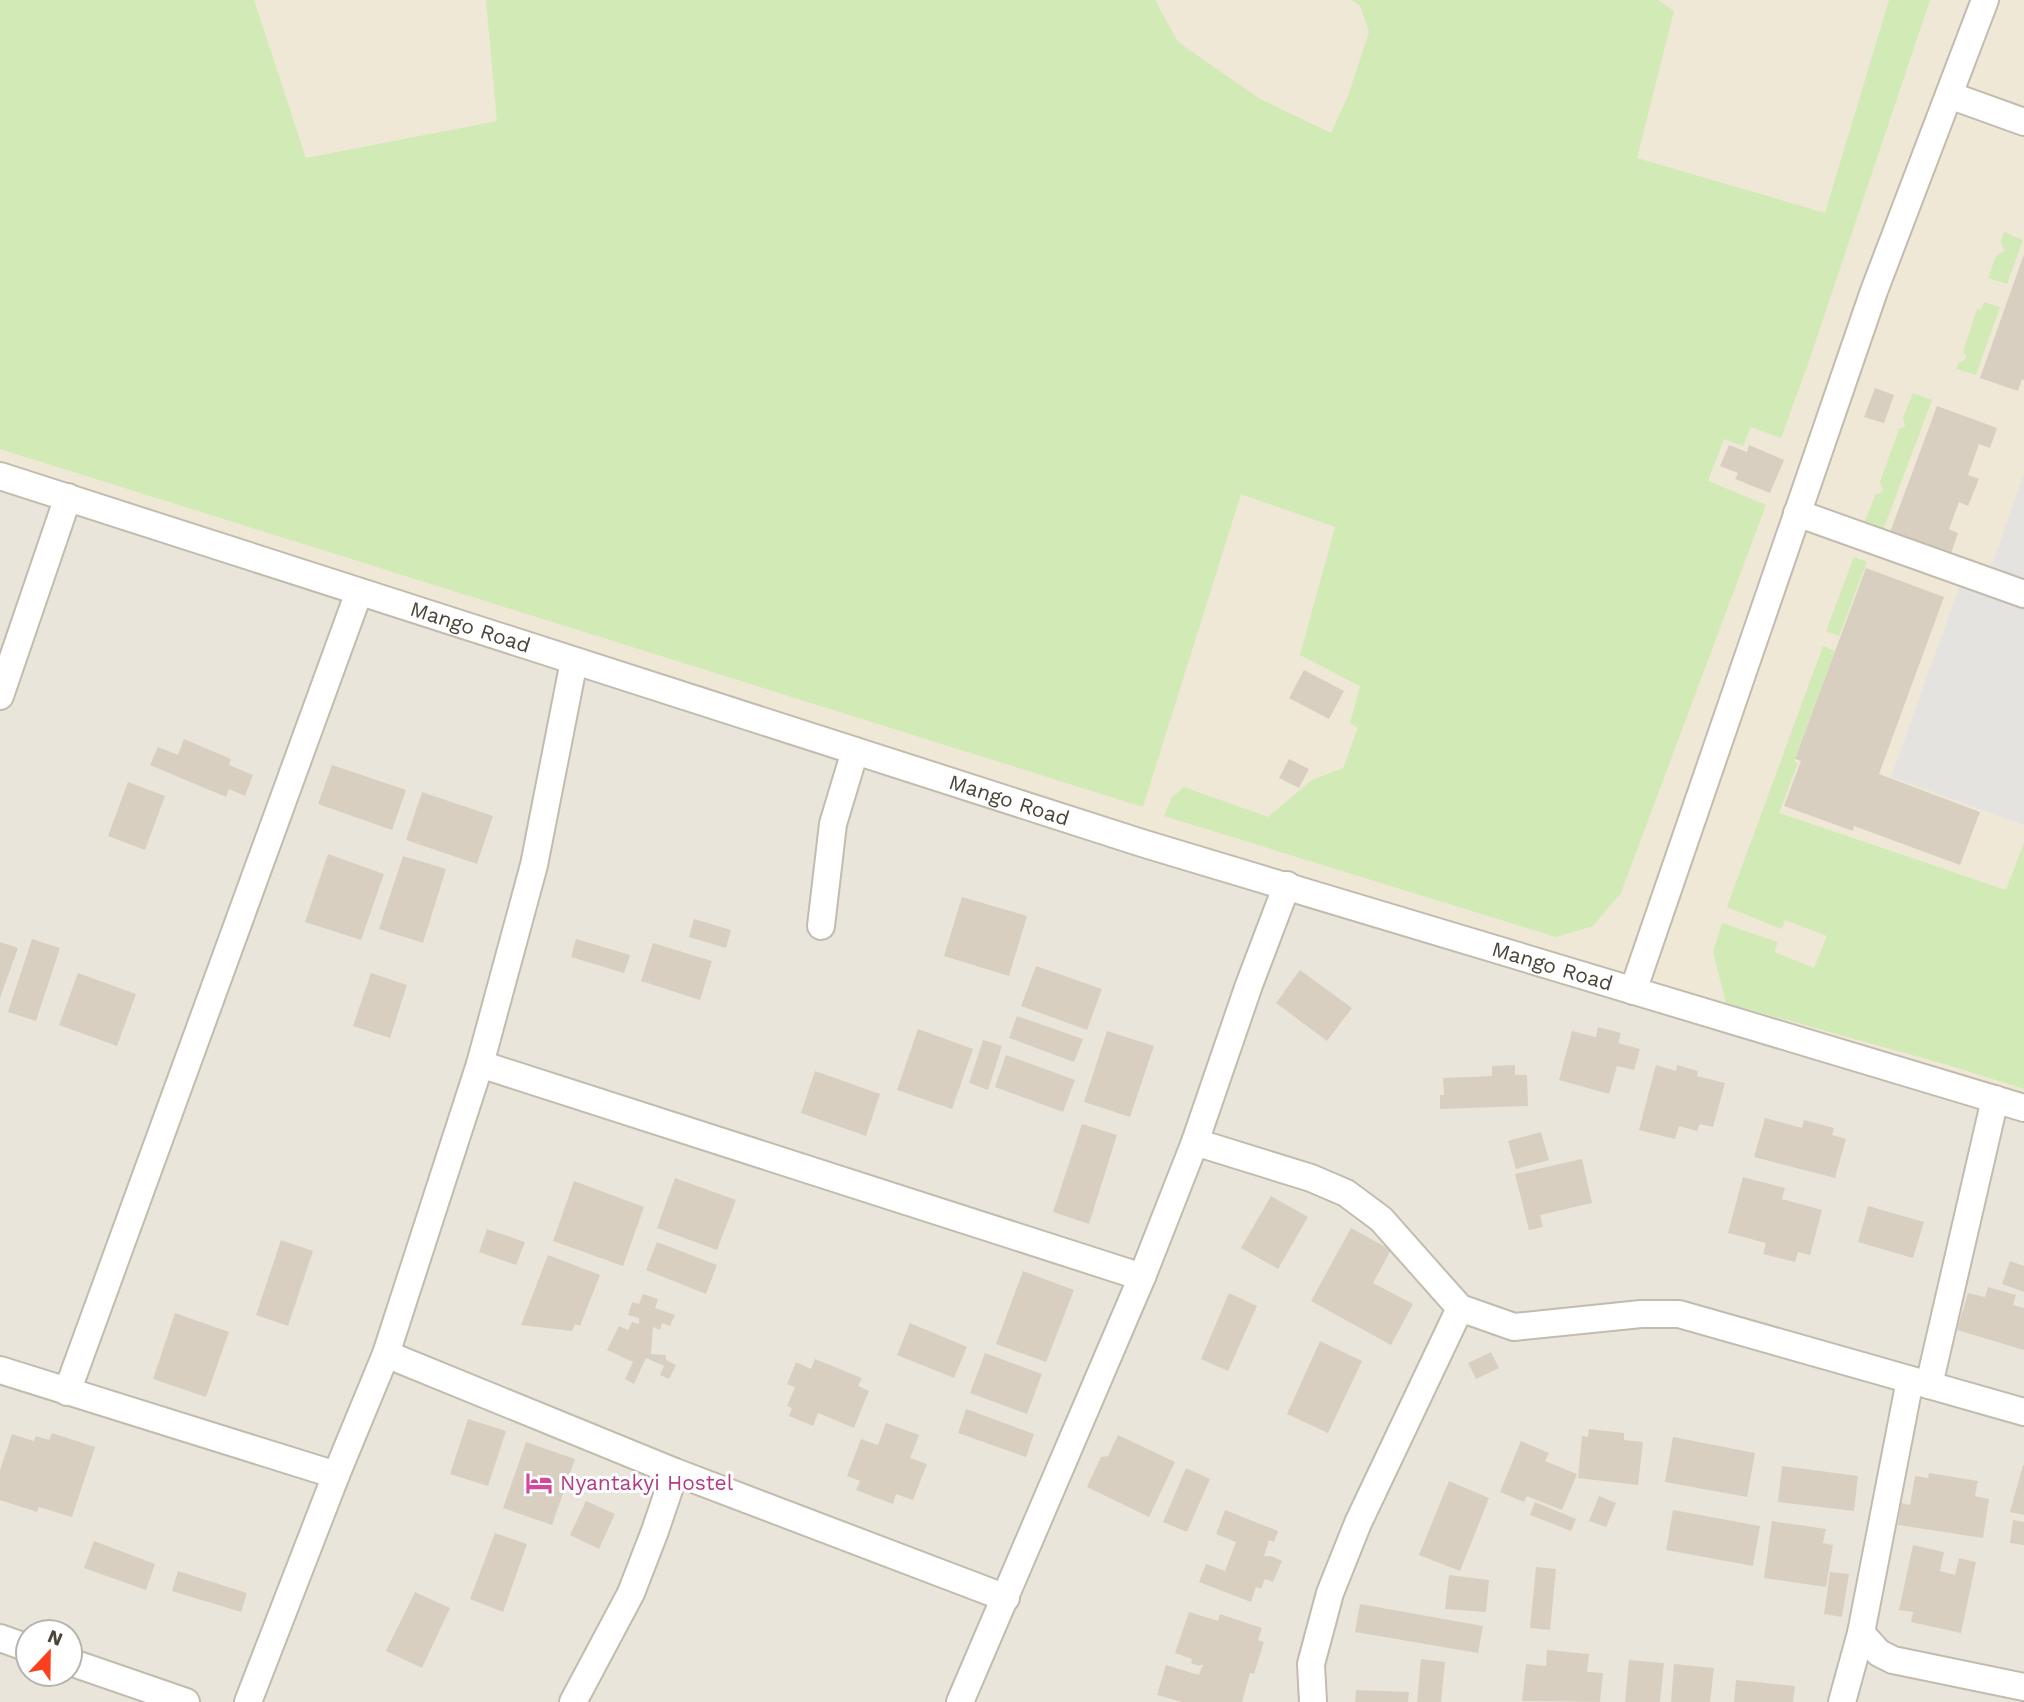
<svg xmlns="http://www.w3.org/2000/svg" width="2024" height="1702" viewBox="0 0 2024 1702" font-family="'Work Sans',sans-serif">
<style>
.residential{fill:#eae5da;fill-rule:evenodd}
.education{fill:#efe8d6}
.green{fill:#d2eab5}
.parking{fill:#e5e3e0}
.building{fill:#d8cfc1}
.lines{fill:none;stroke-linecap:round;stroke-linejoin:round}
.minor-casing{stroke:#c2bbae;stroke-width:30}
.minor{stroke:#fff;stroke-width:26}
.labels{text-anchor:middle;stroke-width:6;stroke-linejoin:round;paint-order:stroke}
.street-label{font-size:21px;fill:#4b4439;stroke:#fff}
.hotel-label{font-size:21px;fill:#b23c85;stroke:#fff;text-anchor:start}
</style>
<rect width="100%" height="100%" fill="#f6f3ec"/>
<!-- residential -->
<path class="residential" d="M0 0H2024V1702H0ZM28 1632H70V1674H28Z"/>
<!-- education -->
<path class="education" d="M0 0H2024V1102L1449 927 0 467Z"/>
<!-- green -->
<path class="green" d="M0 0H254L306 158 497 121 486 0H1155L1178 42 1260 99 1331 133 1348 96 1369 32 1360 6 1352 0H1658L1674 11 1637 158 1825 213 1889 0H1930L1809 361 1781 438 1751 427 1743 446 1724 439 1708 481 1766 505 1621 893 1593 926 1556 937 1164 816 1172 797 1184 787 1268 817 1312 780 1343 768 1358 728 1350 723 1360 686 1300 655 1335 527 1241 494 1143 807 0 449Z
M2004 232 2023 240 2007 284 1988 278 1996 256 2004 251 2001 242Z
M1984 302 2000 307 1976 375 1956 369 1959 362H1962L1967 357 1963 352 1977 309 1981 310Z
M1913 393 1932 400 1882 533 1863 526 1876 494H1880L1883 489 1880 482 1899 429 1905 426 1903 418Z
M1854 557 1867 562 1839 636 1826 631Z
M1823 646 1835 651 1794 761 1798 763 1779 813 2006 890 2024 843V1089L1951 1066 1726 1003 1713 952 1722 923 1778 942 1774 952 1814 968 1827 936 1785 920 1782 929 1727 907Z"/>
<!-- parking -->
<path class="parking" d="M2024 474V582L1990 570Z
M1960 585 2024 608V825L1891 777Z"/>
<!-- building -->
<path class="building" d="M2024 254V380L2022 379 2018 391 1980 378Z
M1875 388 1894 395 1884 423 1864 417Z
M1937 406 1997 428 1990 448 1979 444 1968 475 1979 479 1968 506 1959 502 1949 529 1958 533 1950 557 1889 535Z
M1729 445 1747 452 1749 445 1784 460 1770 493 1735 479 1738 473 1720 466Z
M1866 568 1944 597 1879 774 1980 812 1960 865 1854 826 1853 831 1784 806 1801 761 1795 759Z
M1304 670 1344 691 1329 719 1289 698Z
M184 739 231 759 229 765 253 775 245 796 229 789 226 797 150 765 158 747 178 755Z
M1289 759 1309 769 1299 788 1279 778Z
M332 765 406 790 392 830 318 804Z
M128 782 165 796 145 850 108 836Z
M422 792 493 816 477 864 406 840Z
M328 854 384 874 361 940 305 922Z
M403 856 446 869 423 943 379 929Z
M962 897 1027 916 1009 976 944 956Z
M694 919 731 930 726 948 689 937Z
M32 939 60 948 36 1021 8 1012Z
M576 939 630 955 624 973 571 957Z
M0 942 18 948 0 998Z
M653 943 712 961 700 1000 641 981Z
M1036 966 1102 989 1087 1030 1021 1006Z
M1300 970 1352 1008 1327 1041 1276 1003Z
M78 973 136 994 117 1046 59 1025Z
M371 973 407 985 390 1038 353 1026Z
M1017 1016 1083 1039 1074 1062 1009 1038Z
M1598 1027 1621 1033 1618 1043 1640 1049 1634 1070 1617 1066 1609 1094 1559 1080 1572 1031 1596 1037Z
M918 1029 973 1049 952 1109 897 1090Z
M1107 1031 1154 1046 1130 1117 1084 1102Z
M983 1040 1002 1046 988 1090 969 1083Z
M1006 1055 1075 1080 1063 1112 995 1087Z
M1515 1065V1075H1527L1528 1106 1440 1109V1095H1444L1443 1078 1492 1076V1066Z
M1656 1065 1676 1071 1677 1065 1698 1071 1697 1076 1725 1083 1713 1127 1700 1124 1697 1131 1679 1126 1675 1139 1639 1130Z
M815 1071 880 1094 866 1136 801 1113Z
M1765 1118 1802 1128 1804 1120 1834 1128 1832 1135 1846 1139 1835 1178 1754 1157Z
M1082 1124 1117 1135 1089 1224 1053 1212Z
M1541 1132 1549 1160 1516 1169 1508 1141Z
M1582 1159 1592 1203 1540 1215 1543 1227 1529 1230 1515 1174Z
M1743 1177 1785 1188 1782 1199 1822 1210 1810 1255 1798 1252 1795 1262 1763 1254 1766 1243 1728 1233Z
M675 1178 736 1200 717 1250 657 1228Z
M574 1181 644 1207 623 1266 553 1241Z
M1271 1196 1308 1217 1278 1269 1241 1248Z
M1868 1206 1924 1222 1913 1258 1858 1242Z
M1351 1228 1391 1250 1373 1283 1413 1304 1391 1345 1311 1301Z
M487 1229 525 1242 516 1265 479 1252Z
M281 1240 313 1251 288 1326 256 1315Z
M657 1242 717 1265 706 1294 646 1270Z
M548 1255 600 1275 580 1326 575 1324 572 1331 521 1325Z
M2010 1261 2024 1266V1292L2002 1284Z
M1023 1271 1074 1290 1046 1362 996 1344Z
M1988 1287 2016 1295 2013 1305 2024 1308V1350L1957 1330 1968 1293 1985 1297Z
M1229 1293 1257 1306 1228 1371 1201 1359Z
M643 1294 658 1299 655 1308 675 1315 670 1326 662 1323 660 1330 653 1327 651 1354 666 1355V1360L676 1365 669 1379 660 1375 664 1366 646 1358 634 1384 625 1379 633 1362 607 1350 619 1326 628 1330 632 1322 639 1324V1318L628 1315 632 1302 639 1304Z
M175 1313 229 1332 206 1397 153 1379Z
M910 1323 967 1347 954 1378 897 1355Z
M1320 1341 1362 1361 1328 1433 1287 1414Z
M1491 1352 1499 1368 1476 1379 1468 1363Z
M985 1353 1042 1374 1027 1414 970 1393Z
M815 1359 862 1378 858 1386 869 1391 854 1428 818 1413 813 1426 789 1416 792 1408 787 1406 795 1387 787 1384 796 1362 811 1369Z
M966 1409 1034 1434 1026 1457 958 1433Z
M468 1419 506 1431 488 1486 450 1474Z
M886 1423 919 1435 910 1458 927 1464 913 1500 896 1494 893 1504 856 1490 860 1481 847 1476 861 1439 878 1445Z
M1589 1429 1624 1433V1440L1643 1442 1638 1485 1578 1478 1582 1436 1588 1437Z
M52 1433 95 1447 72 1517 39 1507 37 1512 0 1500V1470L12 1434 34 1441 36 1436 49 1440Z
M1118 1435 1175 1462 1149 1517 1087 1487 1101 1457 1108 1456Z
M1673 1437 1755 1453 1747 1497 1665 1482Z
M1521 1441 1549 1453 1545 1461 1577 1474 1562 1510 1527 1496 1524 1502 1500 1492Z
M526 1442 575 1459 552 1525 503 1508Z
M2023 1465H2024V1515L2010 1512Z
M1782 1466 1858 1476 1854 1511 1778 1502Z
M1186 1468 1210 1479 1187 1532 1163 1522Z
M1929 1473 1978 1481 1975 1496 1989 1499 1983 1538 1898 1525 1901 1503 1910 1505 1915 1476 1928 1478Z
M1449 1481 1489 1498 1460 1571 1419 1555Z
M1599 1496 1616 1503 1606 1527 1589 1521Z
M586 1501 615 1514 599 1549 570 1535Z
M1535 1502 1576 1519 1571 1531 1530 1515Z
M1225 1510 1278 1531 1274 1542 1269 1540 1264 1556H1271L1282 1561 1273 1582 1265 1579 1261 1589 1256 1587 1251 1602 1199 1582 1206 1564 1225 1571 1236 1542 1216 1534Z
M1673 1510 1760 1526 1753 1566 1666 1550Z
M2013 1520 2024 1522V1545L2010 1543Z
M1772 1521 1826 1529 1823 1543 1833 1545 1826 1587 1764 1578Z
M495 1533 527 1544 503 1612 470 1599Z
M94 1541 155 1564 146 1590 84 1568Z
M1913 1545 1944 1552 1940 1571 1955 1575 1959 1558 1976 1562 1961 1633 1911 1622 1913 1612 1899 1610Z
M1536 1567 1556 1569 1550 1630 1530 1628Z
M178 1571 247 1593 241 1612 172 1591Z
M1830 1572 1849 1574 1842 1617 1824 1614Z
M1449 1575 1489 1580 1486 1612 1445 1609Z
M415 1592 450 1608 422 1668 386 1651Z
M1360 1604 1483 1626 1478 1653 1355 1632Z
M1189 1612 1218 1621 1220 1614 1262 1628 1258 1640 1264 1642 1254 1674 1250 1673 1242 1702H1182L1157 1695 1166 1665 1199 1675 1203 1664 1199 1666 1191 1663 1192 1659 1175 1653Z
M1547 1650 1589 1654 1587 1672 1603 1673 1600 1702 1522 1701 1526 1664 1546 1666Z
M1421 1659 1445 1662 1441 1702H1417Z
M1629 1660 1664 1663 1660 1702H1625Z
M1674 1664 1714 1668 1710 1702H1671Z
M1736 1680 1795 1686 1793 1702H1734Z
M1356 1690 1409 1692 1408 1702H1355Z"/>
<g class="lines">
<!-- minor casing -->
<g class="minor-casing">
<g id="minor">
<path d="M1949 95 2024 122"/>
<path id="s1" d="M0 476 1145 844 2024 1108"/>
<path d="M1797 513 2024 594"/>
<path d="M0 696 68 497"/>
<path d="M821 926 833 824 855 751"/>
<path d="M1633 991 1874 291 1985 0"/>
<path d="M480 1064 1142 1277"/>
<path d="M1195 1142 1311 1178 1346 1193 1381 1219 1460 1308 1514 1327 1641 1314H1679L2024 1412"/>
<path d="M386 1354 675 1472 1006 1598"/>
<path d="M0 1370 336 1475"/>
<path d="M1929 1385 1995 1099"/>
<path d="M67 1392 359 592"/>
<path d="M1861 1633 1879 1653 1893 1660 2024 1687"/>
<path d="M0 1638 28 1648"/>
<path d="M70 1662 186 1702"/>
<path d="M248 1702 336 1475 386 1354 480 1064 534 865 574 661"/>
<path d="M573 1702 631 1593 655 1531 675 1472"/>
<path d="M960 1702 1142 1277 1195 1142 1249 985 1287 885"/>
<path d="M1313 1702 1311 1664 1330 1593 1358 1523 1460 1308"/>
<path d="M1842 1702 1861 1633 1910 1380"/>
</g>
</g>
<!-- minor -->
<use href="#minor" class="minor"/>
</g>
<!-- icons -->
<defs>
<g id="hotel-bare" transform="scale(2.1)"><path d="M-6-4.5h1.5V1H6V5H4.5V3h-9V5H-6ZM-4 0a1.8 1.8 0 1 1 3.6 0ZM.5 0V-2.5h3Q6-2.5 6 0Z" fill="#d1479c" stroke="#fff" stroke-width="2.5" paint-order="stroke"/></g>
</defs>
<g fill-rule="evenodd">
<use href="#hotel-bare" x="539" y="1483"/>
</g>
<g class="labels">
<!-- street labels -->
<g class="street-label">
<text dy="7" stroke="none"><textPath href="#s1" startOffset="494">Mango Road</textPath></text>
<text dy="7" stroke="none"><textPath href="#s1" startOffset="1060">Mango Road</textPath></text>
<text dy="7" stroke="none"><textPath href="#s1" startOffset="1628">Mango Road</textPath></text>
</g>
<!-- hotel labels -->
<g class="hotel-label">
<text x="560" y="1490">Nyantakyi Hostel</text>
</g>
</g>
<!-- north arrow -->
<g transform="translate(49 1653) rotate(22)"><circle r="33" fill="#ffffff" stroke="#b7b4b0" stroke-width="2"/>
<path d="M0-5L12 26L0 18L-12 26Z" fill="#fc3f1d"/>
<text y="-10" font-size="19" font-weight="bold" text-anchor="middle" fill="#4b4439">N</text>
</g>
</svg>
